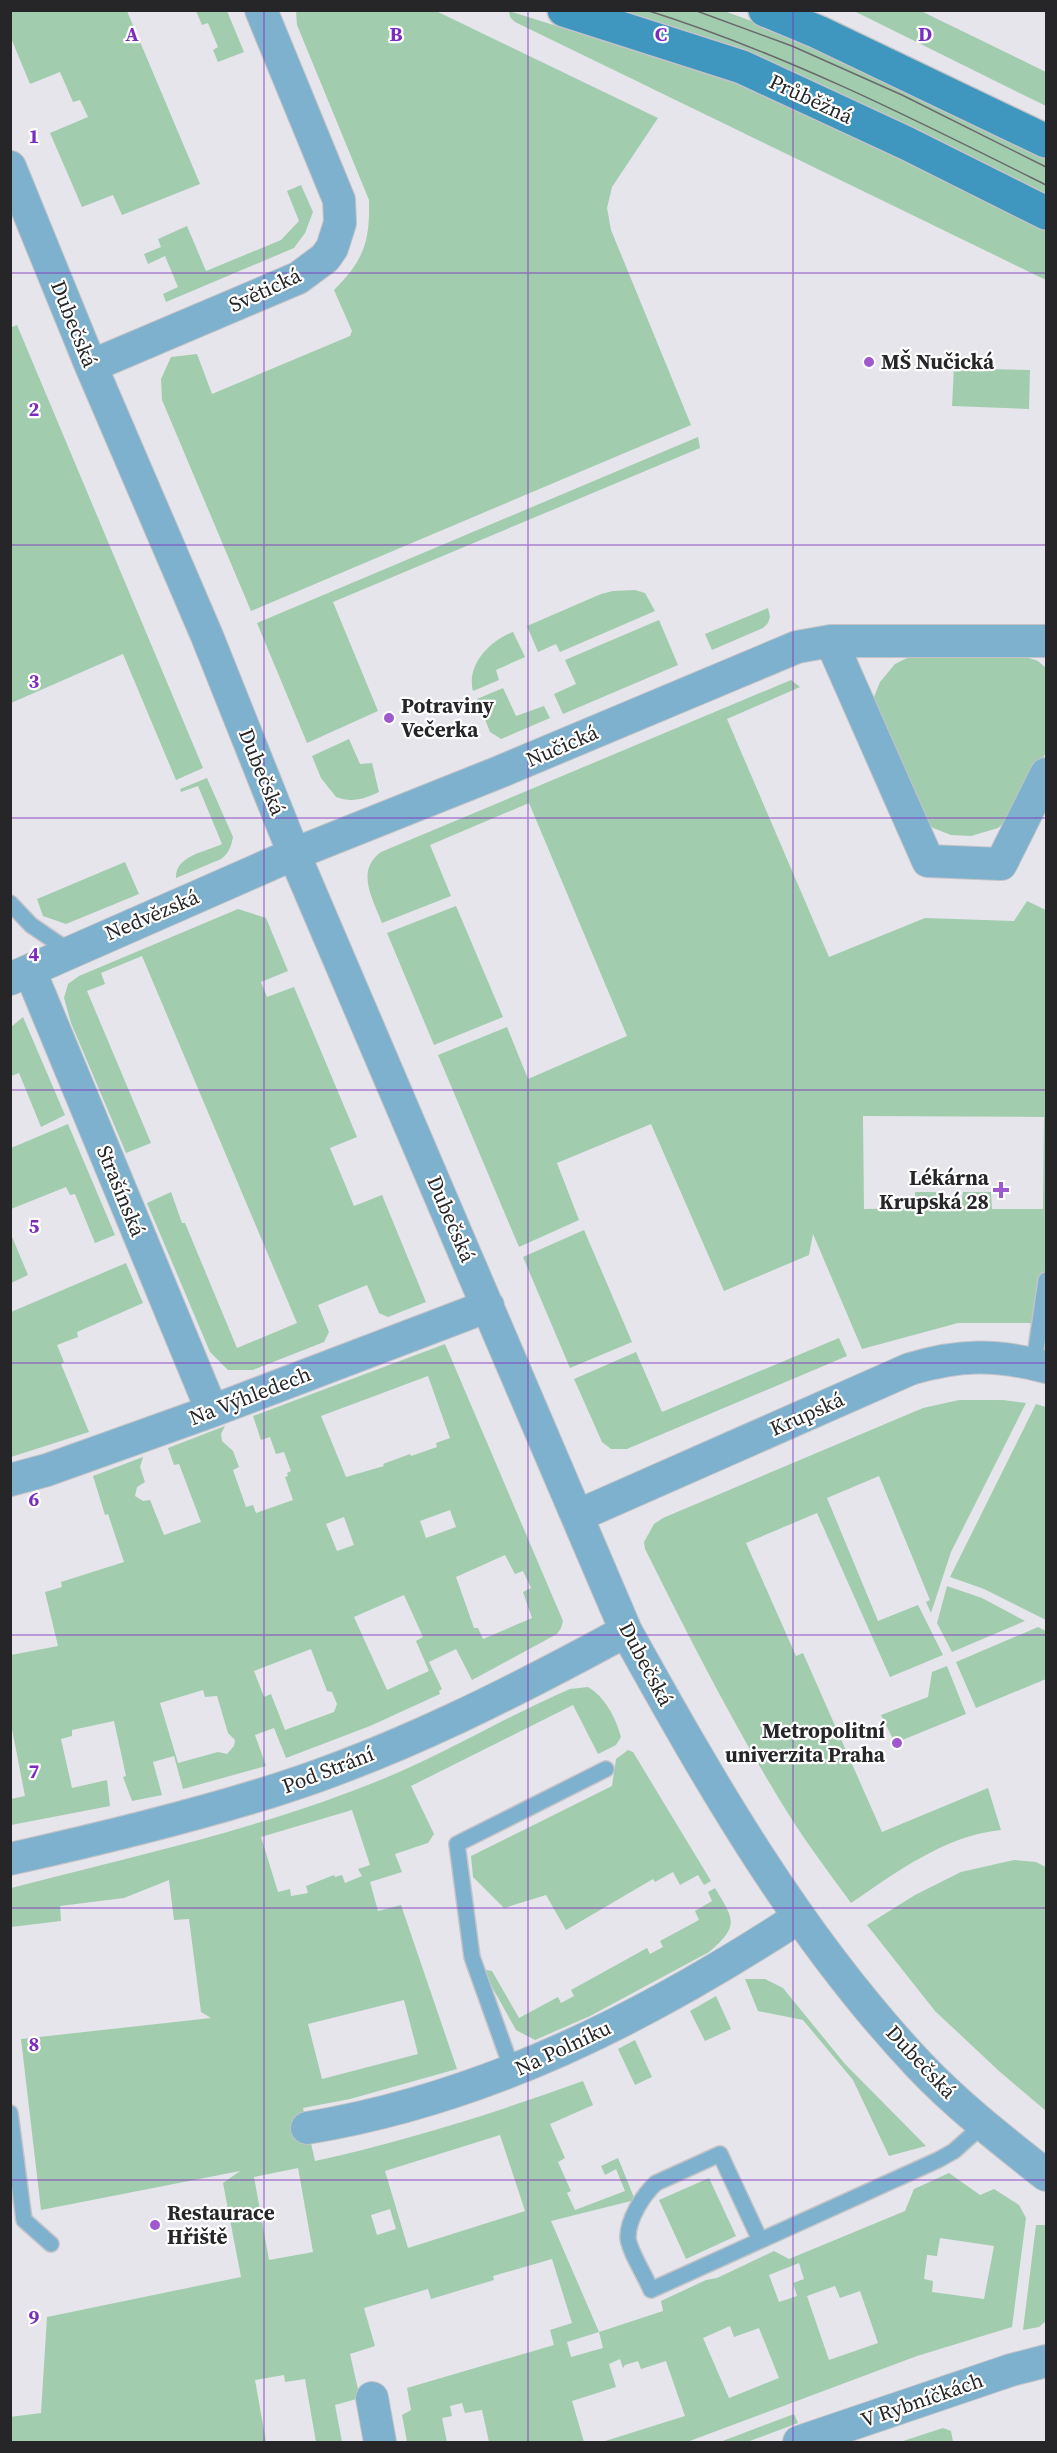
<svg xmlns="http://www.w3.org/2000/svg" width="1057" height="2453" viewBox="0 0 1057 2453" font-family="'Source Serif 4',serif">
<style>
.green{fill:#a2ccae;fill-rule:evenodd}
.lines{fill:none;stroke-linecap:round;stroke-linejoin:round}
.lane-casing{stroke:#c3c3c8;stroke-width:18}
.street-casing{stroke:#c3c3c8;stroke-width:34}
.secondary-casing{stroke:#c3c3c8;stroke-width:36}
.lane{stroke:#7db1cd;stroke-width:15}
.street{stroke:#7db1cd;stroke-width:32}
.secondary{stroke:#3f96bf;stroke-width:33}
.tram{stroke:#6a696d;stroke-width:1.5}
.grid{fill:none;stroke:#7b2cbf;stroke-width:1.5;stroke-opacity:0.55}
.poi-dot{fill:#9e59ce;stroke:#fff;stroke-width:2}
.labels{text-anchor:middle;stroke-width:4.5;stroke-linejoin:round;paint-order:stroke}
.street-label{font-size:21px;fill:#262628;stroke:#fff}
.poi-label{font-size:21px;font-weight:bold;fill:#262628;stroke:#fff;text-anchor:start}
.grid-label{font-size:20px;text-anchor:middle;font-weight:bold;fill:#7b2cbf;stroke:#fff;stroke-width:4.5;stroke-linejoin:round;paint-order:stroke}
</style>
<rect width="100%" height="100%" fill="#e6e5eb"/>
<!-- green -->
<path class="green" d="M10 11H127L200 184 122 215 113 195 82 207 50 133 88 117 80 100 73 102 60 72 30 84 11 38Z
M196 11H227L244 52 218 62 213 50 218 47 208 23 202 25Z
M296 11H436L658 118 612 187 607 208 611 230 691 425 251 611 162 400 161 379 171 357 197 354 212 394 350 336 352 331 334 290C364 260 370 242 369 200L297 25Z
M509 11 735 82 844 131 1046 229V280L515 22 510 17Z
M624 11H724L774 29 1046 157V195L732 48Z
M854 11H921L1046 72V106Z
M301 185 313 212 305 233 294 248 166 302 163 294 178 287 165 256 148 264 144 254 161 247 158 239 187 226 206 271 281 240 299 221 287 191Z
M17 325 203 768 176 780 123 654 11 703 10 328Z
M954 368 1030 370 1029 409 952 406Z
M698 437 700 448 333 602 378 711 307 743 257 623Z
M635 590 645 593 655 611 560 652 556 644 538 652 527 626 601 594 613 591Z
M768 608 770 617 768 623 763 628 712 650 705 634Z
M659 620 678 665 563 714 554 694 576 684 565 660Z
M513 632 525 657 496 670 499 680 473 691C466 665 490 640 513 632Z
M1017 654 1038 661 1046 668V752L1016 812 998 828 971 836 951 835 933 828 918 815 874 715V697L880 682 895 664 911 656Z
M791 680 800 687 727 719 829 957 925 918 1014 921 1027 901 1046 910V1327L1029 1323H958L862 1349 813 1234 809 1255 724 1291 651 1124 557 1163 579 1220 519 1247 438 1055 507 1027 528 1079 627 1036 529 803 430 845 451 896 382 923C373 899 355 871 381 852ZM863 1116 1044 1117 1043 1209H992L991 1192H963L962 1200 944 1199V1192H915V1208L864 1209Z
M503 688 516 716 544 706 550 718 501 739 490 732 477 699Z
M349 739 360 764 372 763 379 792C364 799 352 803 336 797L321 778 312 756Z
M207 778 233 837C231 847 229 853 221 859L176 878C175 856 205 852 222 844L198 786 181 792 180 789Z
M125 862 139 894 66 924 43 916 37 899Z
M456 906 503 1017 434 1045 387 933Z
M238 909 266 918 288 971 261 982 267 997 294 987 357 1137 330 1148 354 1206 382 1195 426 1302 388 1317 379 1313 367 1285 318 1305 329 1332 324 1342 253 1370H228L210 1352 147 1203 171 1192 182 1223H185L237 1348 297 1323 142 956 101 973 105 984 87 991 151 1143 126 1153 71 1023 64 998 68 984 79 976Z
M23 1017 65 1115 41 1127 19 1073 11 1076V1027Z
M68 1124 115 1235 95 1243 75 1194 70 1195 66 1187 11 1209V1148Z
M584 1230 632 1342 570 1368 523 1257Z
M10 1232 28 1275 11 1283H10Z
M126 1263 143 1303 77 1332 78 1337 57 1345 64 1362 61 1364 89 1432 11 1457V1312Z
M839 1338 847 1356 627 1449H611L602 1442 574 1379 636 1352 662 1412Z
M445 1344 563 1621 561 1628 557 1634 472 1680 456 1649 429 1662 442 1689 439 1691 440 1694 370 1726 286 1758 274 1728 255 1735 266 1766 183 1789 174 1756 153 1762 162 1795 132 1801 123 1777 126 1776 114 1721 72 1730V1736L61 1739 72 1788 107 1780 110 1806 11 1825V1799L25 1796 11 1724V1655L58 1646 45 1592 62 1587 61 1582 124 1562 108 1514 105 1515 93 1476 143 1457 140 1467 145 1482 137 1487 135 1496 143 1501 150 1500 164 1535 201 1522 179 1464 174 1465 168 1448 225 1426 221 1434 222 1441 233 1451 239 1467 233 1470 246 1507 253 1505 256 1513 293 1500 285 1477 288 1476 287 1473 291 1471 284 1452 276 1454 270 1437 261 1440 253 1416ZM428 1376 450 1438 436 1443 437 1447 411 1456 410 1454 383 1464 384 1466 346 1477 321 1416ZM450 1510 456 1527 426 1538 420 1521ZM344 1517 354 1545 337 1551 326 1524ZM505 1555 515 1574 523 1571 531 1588 523 1592 532 1618 483 1639 478 1628H474L456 1577ZM404 1595 423 1637 416 1641 429 1671 387 1690 354 1617ZM311 1649 327 1691 332 1692 337 1704 334 1712 285 1730 271 1694 264 1697 254 1671ZM203 1690 205 1697 217 1696 228 1733 235 1740 234 1746 227 1754 218 1752 178 1763 160 1703Z
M959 1400H1003L1026 1403 951 1552 931 1613 926 1602 930 1600 879 1476 827 1498 878 1621 918 1605 943 1655 890 1677 817 1513 746 1543 796 1656 803 1653 882 1832 988 1788 1001 1830C944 1836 897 1872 851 1903 827 1870 802 1837 781 1802 731 1720 688 1635 645 1549L644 1542 654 1524 663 1518 923 1408Z
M1036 1404 1046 1407V1620L984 1589 950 1577Z
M947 1586 982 1598 1025 1621 952 1652 937 1623Z
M1038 1627 1046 1631V1679L976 1708 956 1662Z
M947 1666 966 1714 895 1743 881 1715 928 1697 932 1672Z
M588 1687C605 1697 616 1718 621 1737L616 1745 598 1754 573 1705 411 1786 434 1834 428 1843 395 1854 402 1872 370 1882 378 1911 401 1905 457 2069 350 2099 303 2108 315 2161C406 2141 495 2113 583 2081L593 2105 550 2124 565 2158 558 2162 571 2191 567 2193 575 2210 625 2191 616 2169 605 2175 601 2166 618 2158 635 2200 551 2221 599 2332 663 2311 661 2301 706 2280 717 2278 774 2251 789 2259 905 2211 914 2189 949 2173 980 2195 994 2189 1019 2205 1026 2218 1012 2327 917 2356 687 2442H602L685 2416 666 2361 641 2369 638 2361 625 2365 623 2368 620 2359 609 2364 616 2387 572 2401 584 2442H489L482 2410 465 2413 462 2403 450 2406 452 2416 442 2418 447 2442H407L402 2415 411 2410 407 2388 554 2345 550 2330 572 2323 552 2259 493 2276 494 2280 431 2299 428 2289 364 2308 375 2346 350 2354 360 2398 335 2405 342 2442H316L305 2379 285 2382 284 2375 255 2380 266 2442H11L10 2417 41 2413 47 2317 241 2277 223 2183 240 2171 41 2210 21 2039 211 2018 201 2012 189 1919 174 1920 169 1880 124 1898 60 1906 61 1921 11 1927V1888C138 1855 269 1827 390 1776 452 1750 509 1715 570 1689ZM352 1810 370 1865 358 1869 362 1876 345 1883 342 1875 335 1877 334 1875 306 1886 308 1893 291 1896 290 1889 278 1892 261 1837ZM404 2000 418 2054 322 2079 308 2024ZM500 2135 525 2211 408 2248 385 2171ZM298 2168 313 2252 269 2260 254 2177ZM390 2209 396 2229 377 2235 371 2215ZM940 2238 994 2246 984 2299 932 2292 933 2281 924 2279 927 2255 937 2256ZM799 2263 804 2279 793 2283 797 2296 779 2302 769 2275ZM835 2286 840 2298 860 2291 878 2343 829 2360 807 2296ZM730 2326 734 2337 759 2328 779 2378 729 2398 703 2338ZM599 2332 603 2348 571 2357 567 2342Z
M628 1750 633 1752 711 1881 704 1885 698 1875 680 1885 673 1872 655 1882 653 1879 566 1930 546 1895 504 1908 473 1877 471 1856 612 1786 616 1759Z
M1014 1860 1036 1862 1046 1867V2111L999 2071 935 2011 867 1925 915 1895 961 1872Z
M715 1888C734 1920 740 1925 709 1952L590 2016 535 2040 516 2030 482 1969 492 1971 519 2018 558 1997 561 2003 574 1996 571 1990 647 1948 650 1954 663 1947 660 1941 699 1920 695 1911 712 1901 708 1892Z
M745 1979H765L783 1988 845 2064 926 2146 889 2156 853 2080 803 2020 758 2011Z
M716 1996 731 2029 705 2041 690 2011Z
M635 2040 652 2077 635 2085 618 2049Z
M709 2178 736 2236 686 2259 659 2200Z
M1036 2225H1046V2321L1039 2327 1023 2330Z
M794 2414 798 2423 747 2442H720Z
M943 2428 951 2431 953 2442H900Z"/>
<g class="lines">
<!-- lane casing -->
<g class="lane-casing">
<path id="lane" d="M10 903 31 925 69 951
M1034 1363 1046 1280
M513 2072 472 1957 457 1844 606 1769
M10 2113 24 2220 51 2244
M760 2240 720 2154 656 2183C643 2195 628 2219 628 2237 628 2249 646 2277 651 2290L938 2160 954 2151 983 2125"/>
</g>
<!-- street casing -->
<g class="street-casing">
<path id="street" d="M10 167 91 366 207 636 294 854 626 1631C711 1784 798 1937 920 2066 958 2106 1003 2141 1046 2175
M91 366 298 278 325 258 332 248 340 223 339 200 261 10
M831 641 928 861 1001 864 1046 774
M30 971 212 1411
M10 979 294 854 497 773 797 647 831 641H1046
M10 1480 47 1470 212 1411 488 1306
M577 1516 910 1369C960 1354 996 1354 1046 1367
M10 1859C100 1839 191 1817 279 1789 398 1751 516 1691 626 1631
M307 2128C488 2098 646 2017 798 1918
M372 2398 380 2442
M799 2442 1011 2370 1046 2361"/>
</g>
<!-- secondary casing -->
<g class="secondary-casing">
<path id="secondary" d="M564 10 742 67 906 143 1046 213
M765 10 818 32 1046 141"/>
</g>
<!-- lane -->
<use href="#lane" class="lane"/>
<!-- street -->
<use href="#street" class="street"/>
<!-- secondary -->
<use href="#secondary" class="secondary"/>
<!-- tram -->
<path class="tram" d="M646 10C786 54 916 120 1046 185
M694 10 792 46 902 95 1046 167"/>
</g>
<!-- grid -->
<path class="grid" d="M264 10V2442M528 10V2442M793 10V2442M10 273H1046M10 545H1046M10 818H1046M10 1090H1046M10 1363H1046M10 1635H1046M10 1908H1046M10 2180H1046"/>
<!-- markers -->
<g class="poi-dot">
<circle cx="869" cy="362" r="6"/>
<circle cx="389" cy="718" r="6"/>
<path d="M998 1181h6v6h6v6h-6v6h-6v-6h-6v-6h6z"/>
<circle cx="897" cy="1743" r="6"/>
<circle cx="155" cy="2225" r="6"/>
</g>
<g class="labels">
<!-- street labels -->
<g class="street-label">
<text transform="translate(811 99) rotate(25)" y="7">Průběžná</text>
<text transform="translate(265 290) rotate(-25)" y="7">Světická</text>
<text transform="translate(74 324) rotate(68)" y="7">Dubečská</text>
<text transform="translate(562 746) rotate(-23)" y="7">Nučická</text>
<text transform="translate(262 772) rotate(68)" y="7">Dubečská</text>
<text transform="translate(152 915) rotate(-23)" y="7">Nedvězská</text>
<text transform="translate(121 1191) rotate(68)" y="7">Strašínská</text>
<text transform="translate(451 1219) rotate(67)" y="7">Dubečská</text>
<text transform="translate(250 1396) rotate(-21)" y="7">Na Výhledech</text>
<text transform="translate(807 1414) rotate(-24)" y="7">Krupská</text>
<text transform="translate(646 1664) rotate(62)" y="7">Dubečská</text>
<text transform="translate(328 1770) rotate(-21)" y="7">Pod Strání</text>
<text transform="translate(563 2048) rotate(-25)" y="7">Na Polníku</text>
<text transform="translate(921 2062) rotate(47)" y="7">Dubečská</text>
<text transform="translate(922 2400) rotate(-19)" y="7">V Rybníčkách</text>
</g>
<!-- poi labels -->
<g class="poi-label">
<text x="881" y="369">MŠ Nučická</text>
<text x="401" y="713">Potraviny<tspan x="401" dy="24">Večerka</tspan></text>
<text x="989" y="1185" text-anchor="end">Lékárna<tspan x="989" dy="24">Krupská 28</tspan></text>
<text x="885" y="1738" text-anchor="end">Metropolitní<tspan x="885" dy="24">univerzita Praha</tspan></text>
<text x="167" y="2220">Restaurace<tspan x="167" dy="24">Hřiště</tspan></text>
</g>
</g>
<g class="grid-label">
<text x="132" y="41">A</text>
<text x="396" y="41">B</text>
<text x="661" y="41">C</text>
<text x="925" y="41">D</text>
<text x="34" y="143">1</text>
<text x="34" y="416">2</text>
<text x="34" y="688">3</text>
<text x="34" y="961">4</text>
<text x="34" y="1233">5</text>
<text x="34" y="1506">6</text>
<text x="34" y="1778">7</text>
<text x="34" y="2051">8</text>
<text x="34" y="2324">9</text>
</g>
<!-- border -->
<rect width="1057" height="2453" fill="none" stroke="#262628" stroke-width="24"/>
</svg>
